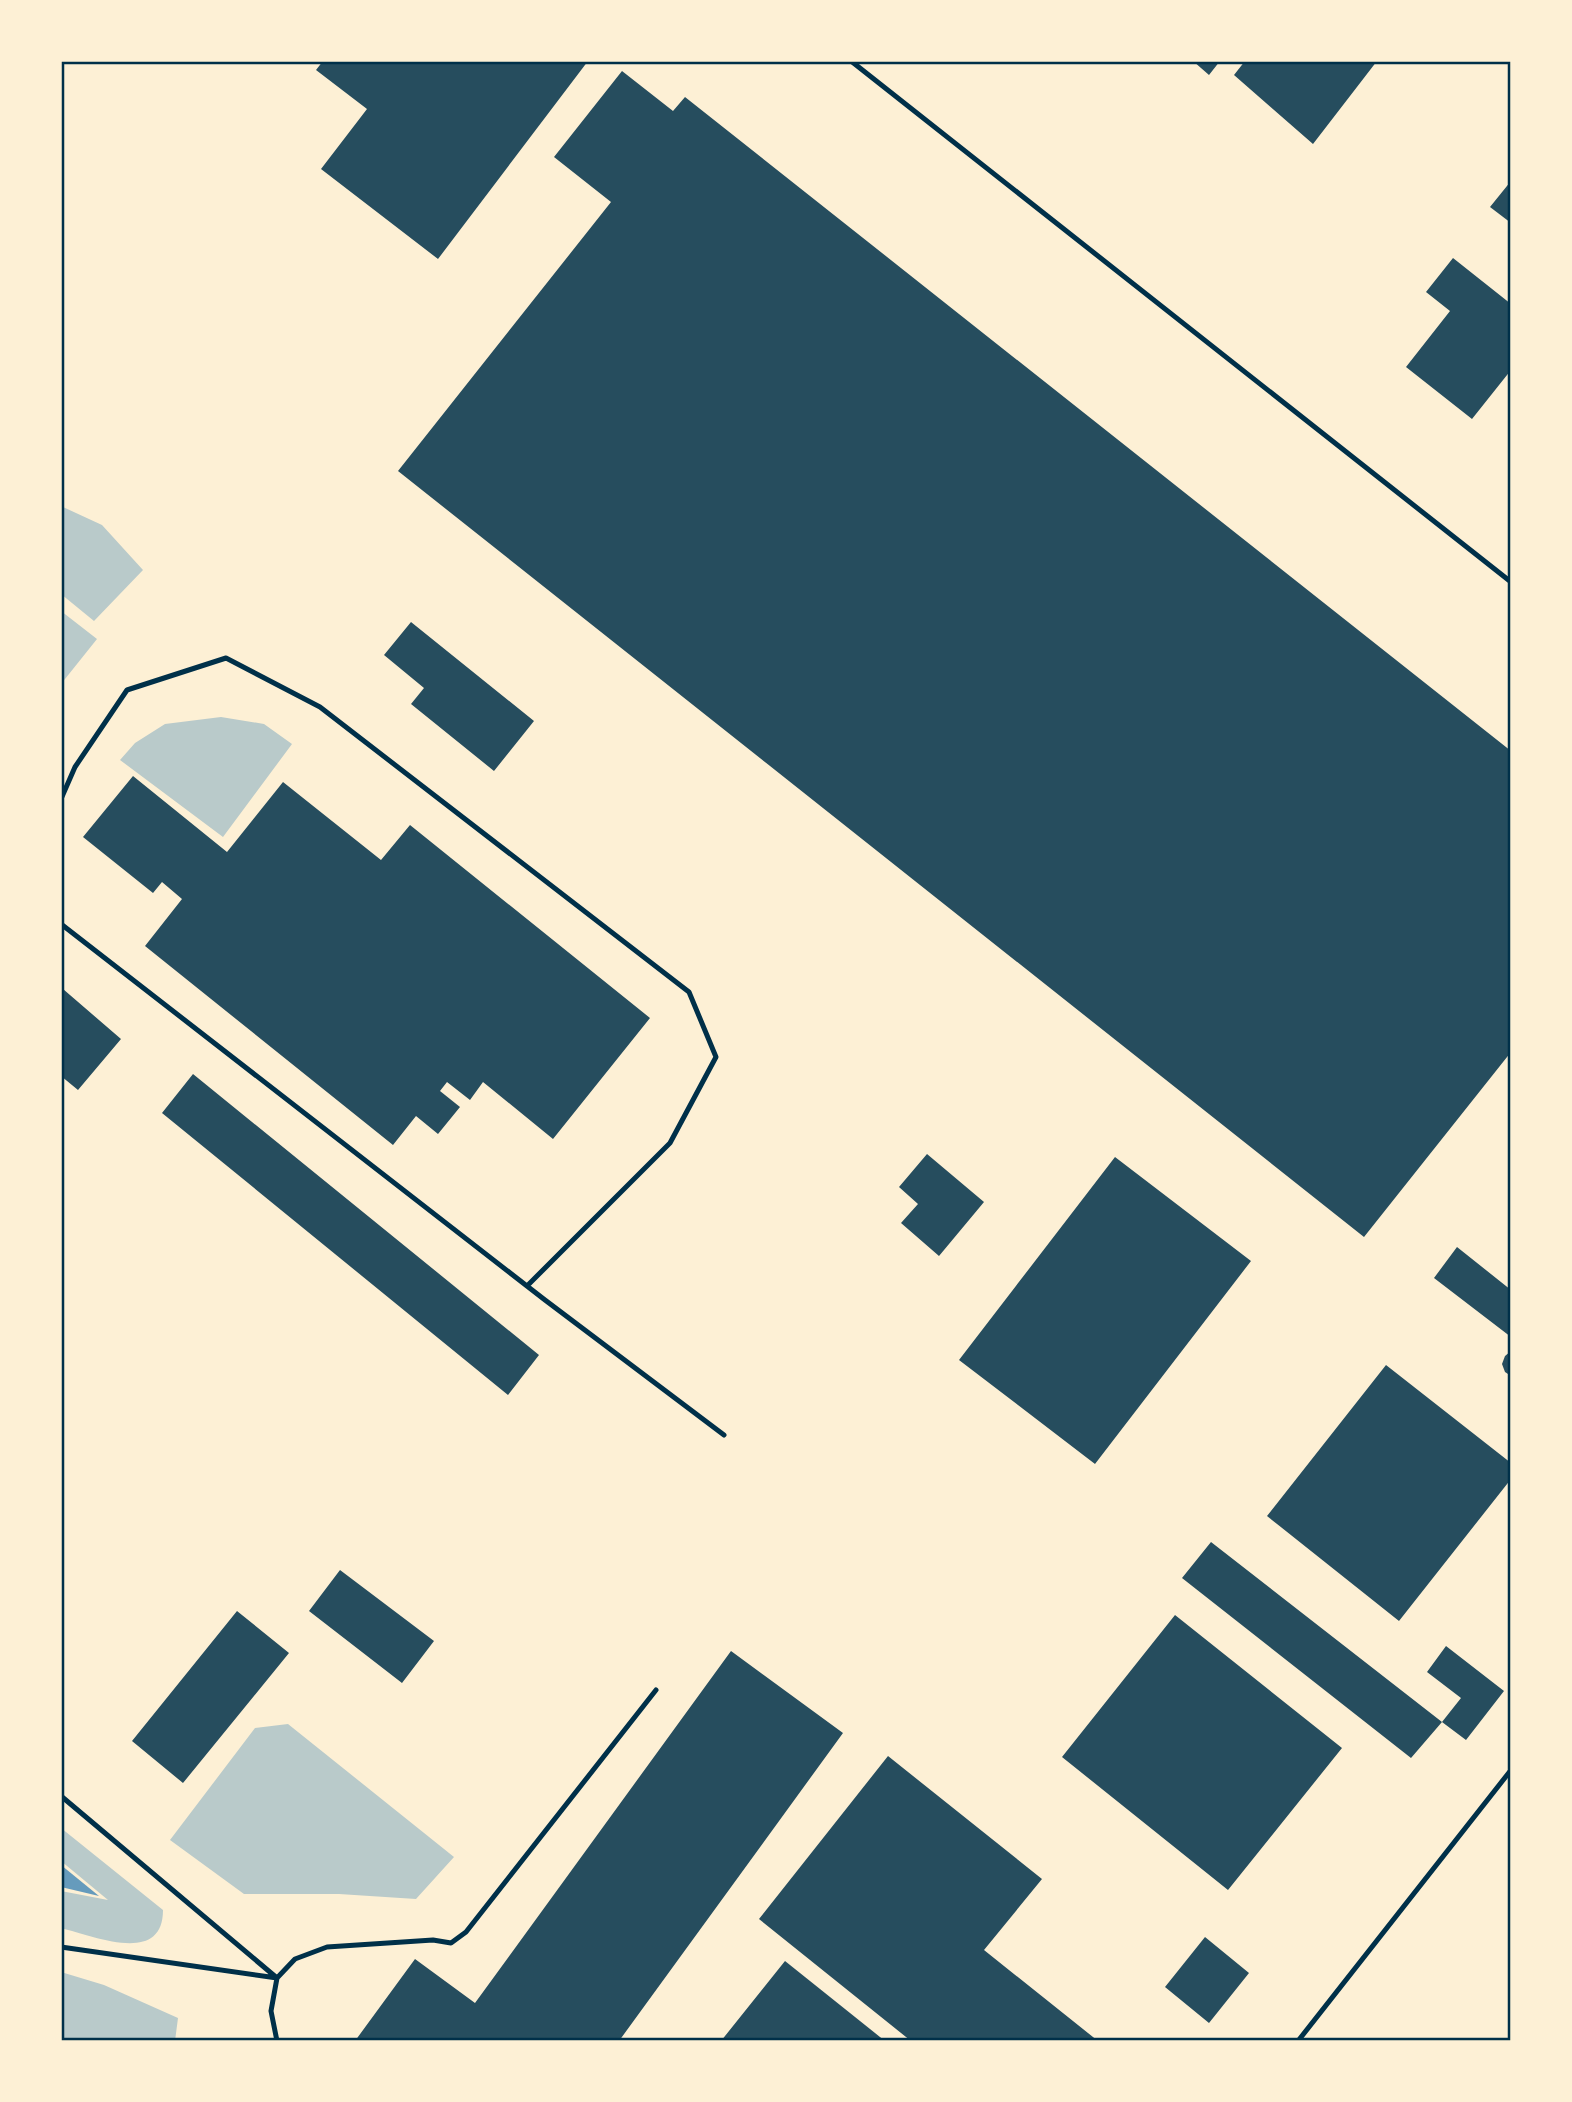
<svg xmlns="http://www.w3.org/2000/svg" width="1572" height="2102" viewBox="0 0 1572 2102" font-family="'Source Sans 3',sans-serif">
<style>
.green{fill:#b9caca}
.water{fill:#669bbc}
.building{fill:#264d5e}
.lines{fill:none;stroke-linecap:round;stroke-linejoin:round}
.service{stroke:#003049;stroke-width:5}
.neatline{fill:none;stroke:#003049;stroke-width:2.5}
</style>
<rect width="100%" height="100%" fill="#fdf0d5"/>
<!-- green -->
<path class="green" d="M63 507 102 525 143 570 94 621 61 594Z
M61 611 97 639 61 684Z
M221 717 264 724 292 744 223 837 120 760 135 743 165 724Z
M288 1724 454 1857 416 1899 339 1894H244L170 1840 255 1728Z
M61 1828 163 1910C163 1966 94 1936 61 1928V1891L108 1900 61 1861Z
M61 1972 104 1985 178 2018 175 2041H61Z"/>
<!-- water -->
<path class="water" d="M61 1865 99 1896 61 1887Z"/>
<!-- building -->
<path class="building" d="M323 61H588L438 259 321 169 367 109 316 70Z
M1193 61H1220L1209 75Z
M1245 61H1377L1313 144 1234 75Z
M622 71 673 111 685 97 1511 751V1052L1364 1237 398 471 611 202 554 157Z
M1511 181V223L1490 207Z
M1453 258 1511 304V370L1472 419 1406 367 1450 311 1426 292Z
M411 622 534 721 494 771 411 704 424 688 384 655Z
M133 776 227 852 283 782 381 860 410 825 650 1018 553 1139 483 1082 470 1100 447 1082 440 1091 460 1107 438 1134 416 1116 393 1145 145 946 182 899 162 882 153 893 83 837Z
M63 989 121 1039 78 1090 61 1076Z
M193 1074 539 1355 508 1395 162 1113Z
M927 1154 984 1202 939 1256 901 1223 918 1204 899 1187Z
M1115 1157 1251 1261 1095 1464 959 1360Z
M1457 1247 1511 1290V1337L1434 1278Z
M1511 1351V1376L1505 1372 1502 1364 1505 1356Z
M1386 1365 1511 1463V1479L1399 1621 1267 1516Z
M1211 1542 1442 1722 1461 1698 1427 1672 1446 1646 1504 1691 1466 1740 1442 1722 1411 1758 1182 1578Z
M340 1570 434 1641 402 1683 309 1611Z
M237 1611 289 1653 183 1783 132 1741Z
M1175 1615 1342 1748 1228 1890 1062 1757Z
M731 1651 843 1733 619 2041H355L415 1959 475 2003Z
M888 1756 1042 1879 984 1950 1098 2041H911L759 1919Z
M1205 1937 1249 1973 1209 2023 1165 1987Z
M785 1961 885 2041H721Z"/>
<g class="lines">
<!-- service -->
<path class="service" d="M851 61 1511 582
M61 799 75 767 127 690 226 658 320 707 689 992 716 1057 670 1143 527 1286
M61 924 545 1300 724 1435
M61 1796 277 1978
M61 1947 277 1978
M277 2041 271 2011 277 1978 295 1959 327 1947 433 1940 451 1943 466 1932 656 1690
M1298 2041 1511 1770"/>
</g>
<!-- border -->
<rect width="1572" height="2102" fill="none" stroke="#fdf0d5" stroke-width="126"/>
<rect x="63" y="63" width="1446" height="1976" class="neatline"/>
</svg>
